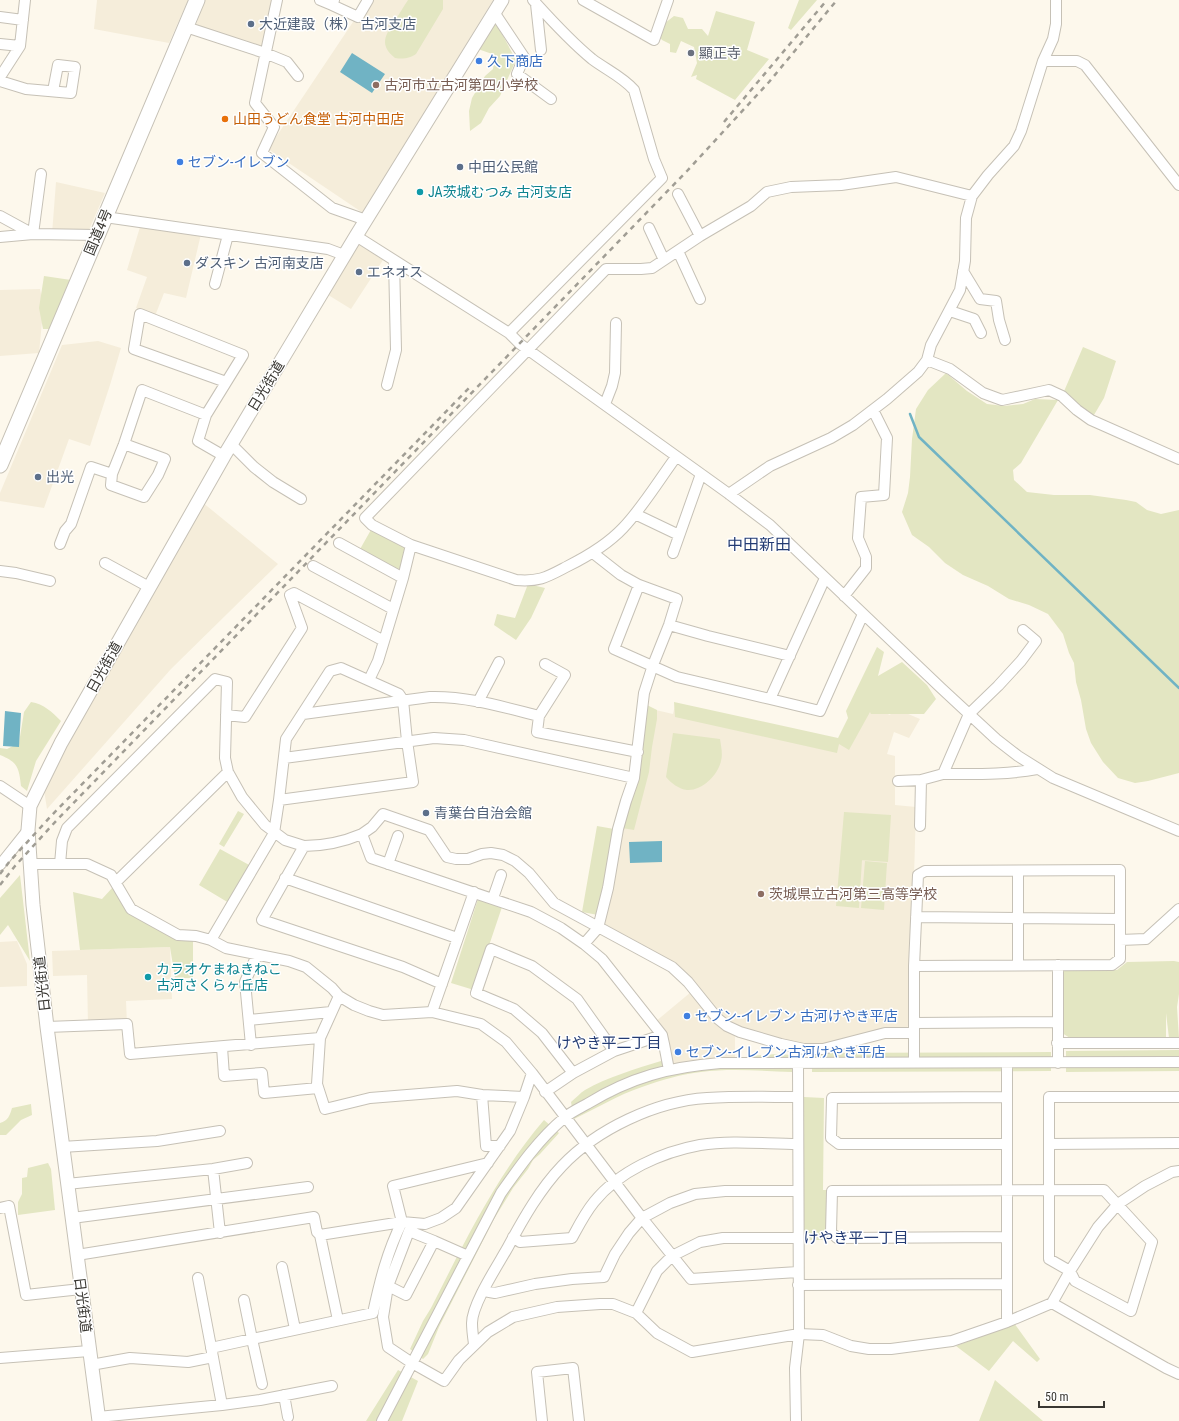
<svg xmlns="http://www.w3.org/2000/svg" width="1179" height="1421" viewBox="0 0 1179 1421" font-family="'Roboto Condensed','Noto Sans JP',sans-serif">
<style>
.built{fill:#f5edda}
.green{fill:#e3e6c2}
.water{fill:#70b3c4}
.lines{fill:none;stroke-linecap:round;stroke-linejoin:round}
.stream{stroke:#70b3c4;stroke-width:2.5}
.minor-casing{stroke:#c6c1b6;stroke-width:12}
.major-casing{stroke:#c6c1b6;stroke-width:15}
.highway-casing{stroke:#c6c1b6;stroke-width:17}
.minor{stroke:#fff;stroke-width:10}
.major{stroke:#fff;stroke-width:13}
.highway{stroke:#fff;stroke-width:15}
.rail{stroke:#a09d94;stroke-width:2.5;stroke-dasharray:5 5;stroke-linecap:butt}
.service-dot{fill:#5c6f8a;stroke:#fff;stroke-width:1.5}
.worship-dot{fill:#6b7280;stroke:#fff;stroke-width:1.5}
.shop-dot{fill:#3f7fe0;stroke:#fff;stroke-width:1.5}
.education-dot{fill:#8d6e63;stroke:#fff;stroke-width:1.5}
.food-dot{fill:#e8710a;stroke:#fff;stroke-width:1.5}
.culture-dot{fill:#0f9aa8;stroke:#fff;stroke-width:1.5}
.labels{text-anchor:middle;stroke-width:3;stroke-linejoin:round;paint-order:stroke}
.service-label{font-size:14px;fill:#4e5e75;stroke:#fff;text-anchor:start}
.worship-label{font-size:14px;fill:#5b616d;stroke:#fff;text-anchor:start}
.shop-label{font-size:14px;fill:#366cbe;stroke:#fff;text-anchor:start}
.education-label{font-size:14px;fill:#785e54;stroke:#fff;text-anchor:start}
.food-label{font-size:14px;fill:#c56008;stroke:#fff;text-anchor:start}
.culture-label{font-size:14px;fill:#0d838f;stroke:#fff;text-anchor:start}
.street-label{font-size:14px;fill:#393732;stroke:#fff}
.neighbourhood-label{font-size:15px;fill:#233b73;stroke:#fff}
.quarter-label{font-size:16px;fill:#233b73;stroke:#fff}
</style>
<rect width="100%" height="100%" fill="#fdf8ec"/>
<!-- built -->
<path class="built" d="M97 0H188L169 43 94 29Z
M205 0H273L264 49 196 28V25Z
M370 0H493L363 213 268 149 353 22Z
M56 182 105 193 88 232 52 234Z
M140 227 201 234 186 298 164 293 155 316 136 308 147 277 127 270Z
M357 243 383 260 351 309 325 293Z
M40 289 42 299V322L39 353 0 356V290Z
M98 341 121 348 110 385 90 446 69 439 44 508 0 501V493L62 345Z
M202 502 278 564 171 669 47 809 44 790 52 760Z
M675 705 845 745 871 707 890 715 894 708 920 719 909 738 894 732 887 754 895 756V805L916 807 910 1018 907 1029 821 1045 797 1044 747 1030 730 1024 717 1013 693 982 601 926 647 708 673 714Z
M17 941 27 964V986L0 987V942Z
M170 947 172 999 126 1001 127 1024 88 1025 87 975 53 976 52 951Z
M691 992 735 1035V1059L670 1068 655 1022Z"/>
<!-- green -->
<path class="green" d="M408 0H443V9L416 54C408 59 403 59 395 58 379 45 385 36 394 22 399 15 403 7 408 0Z
M799 0H817L791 30 788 28Z
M716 11 755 22 747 50 769 59 735 100 696 79 697 75 691 77 697 63 694 47 681 41 676 53 670 52V44L662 40 659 36 665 23 674 16 683 18 688 29H702L708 36Z
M495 21 516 60 500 96 489 108 481 123 470 131 469 111 472 98 485 76 493 69 495 55 478 49Z
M44 276 71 280 50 329H43L39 308Z
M1083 347 1116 361 1104 398 1091 420 1062 396Z
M946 373 967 391 987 404 1004 406 1023 404 1035 399 1058 400 1021 463 1013 470 1014 480 1027 492 1054 495H1090L1126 500 1136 502 1147 510 1161 514 1179 510V773L1148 781 1135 783 1118 778 1103 762 1091 743 1086 729 1081 700 1076 682 1074 663 1069 653 1063 634 1048 614 1029 605 1009 599 988 586 963 575 945 563 929 547 912 535 902 512 908 493 910 477 912 439 916 409 928 390Z
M372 528 408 546 401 575 359 551Z
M528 584 545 588 531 618 516 640 494 625 497 614 515 618Z
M877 647 884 652 878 676 902 662 927 685 936 699 924 714H871L870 712 849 750 839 744 837 753 675 717 674 702 838 738 848 718 846 711Z
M31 702C44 704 52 712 61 721L36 761 27 791 21 786C19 768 18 762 0 755V748L7 749 19 743 24 712Z
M647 705 657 710V719L652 747 649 772 634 830 622 828Z
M673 733 720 739C721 746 723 754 721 761 718 775 702 791 687 790 679 789 671 783 666 777Z
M238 811 244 814 224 847 219 844Z
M844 812 891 815 888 862 860 860H862L859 908 836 906Z
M597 826 614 829 598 915 582 912Z
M220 849 251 866 229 903 199 885Z
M865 861 887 863 884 910 861 908Z
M20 875 30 961 8 925 0 935V898Z
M113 887 131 915 175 939 193 941V978H175L170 947 80 950 73 892 102 899Z
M478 899 502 907 474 990 451 983Z
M1174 961 1179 962V994L1177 1007 1179 1038H1169L1166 1013V1039L1070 1038 1062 1033V969L1117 970 1127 962Z
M1179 1050V1071L1066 1072V1051Z
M1051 1052V1071L812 1072V1053Z
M777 1054 793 1055 792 1072C762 1071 731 1068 701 1072 682 1074 661 1080 642 1087 618 1095 597 1108 574 1119L571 1102C576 1098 580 1093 585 1090 608 1077 635 1069 661 1061L675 1072 739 1065 749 1056Z
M804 1097 824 1098 823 1190H827V1240H802Z
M31 1104 32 1115 21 1120 6 1135H0V1123C8 1121 10 1115 12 1108Z
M544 1120 559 1133 540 1154 533 1160 528 1169 513 1188 494 1219 439 1327 428 1354 423 1359 410 1349 423 1321 431 1308C464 1243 496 1176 544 1120Z
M48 1163 51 1169 55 1210 18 1215V1202L22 1194V1178L27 1177 28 1168Z
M1014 1323 1040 1359 1037 1362 1013 1341 989 1371 956 1346Z
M398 1370 418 1381 402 1421H366Z
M995 1380 1043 1421H979Z"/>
<!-- water -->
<path class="water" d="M352 53 385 74 372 93 340 72Z
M5 711 21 713 19 747 3 746Z
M662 841V862L630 863 629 842Z"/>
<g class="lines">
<!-- stream -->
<path class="stream" d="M910 414 919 437 1179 688"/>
<!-- minor casing -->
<g class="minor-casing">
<path id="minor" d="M277 0 255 103 274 127 262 153 332 208 366 220
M320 0 332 5 334 0
M583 0 654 40 668 0
M536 4 541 50
M332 5 358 17 368 0
M494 12 524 57 517 74 551 99
M0 17 23 20
M186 27 265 53 287 62 298 76
M0 44 20 46
M1043 61H1077L1085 65 1179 185
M0 77 20 46 25 0
M0 81 26 89 71 93 75 67 58 65 53 91
M678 194 700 236
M0 216 33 234 41 174
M105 217 328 249 344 255
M649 228 664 260
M356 236 509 333 520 344 729 494 770 525 941 688 996 739 1018 756 1053 778 1179 831
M0 237 33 234 97 235
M678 251 700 299
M963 271 980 299 996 301 999 320 1005 340
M215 284 228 235
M950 311 974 319 981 333
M509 333 662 178 654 159 634 90C623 77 605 69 592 59 570 41 551 20 533 0
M927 360 950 369 983 393 1002 400 1049 390 1062 396 1077 410 1091 420 1179 459
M387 385 396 350 394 260
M605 404 612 386 615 373 616 323
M206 415 243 355 140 314 134 349 226 382
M231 444 254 467 273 482 301 499
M676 457C659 480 643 507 623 528 607 545 588 556 568 566 547 577 540 582 516 580L411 545 372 525 365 518 606 269H641L652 268 700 236 751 206 767 192 791 187 841 185 896 177 972 196
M112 474 111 485 144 497 158 475 165 459 124 444
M729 494 770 466 831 438 853 425 887 399 918 372 927 360 931 345 960 290 965 261 966 218 972 196 988 175 1014 146 1021 131 1043 61 1053 39 1056 24V0
M635 514 679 535
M339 543 403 578
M60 544 65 531 71 524 91 467 112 474 124 444 142 390 206 415 198 441 224 456
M673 553 701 474
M105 563 149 587
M313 566 393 609
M0 571 16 573 50 581
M639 585 614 649 677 677 770 699 825 578
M844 596 866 568V557L858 538 861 497 884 495 887 438 873 410
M669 625 708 636 790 656
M369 680 378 661 403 578 411 545
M770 699 820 711 863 614
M478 702 499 662
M303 714 430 697C467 696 503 707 539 716L537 732 638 752
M226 715 245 717 302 628 290 595 294 593 384 641
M539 716 565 675 545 664
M284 758 434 738 464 740 634 778 644 693 653 665 669 625 677 599 639 585 621 575 593 553
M943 774C975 774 1006 775 1037 769
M898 781 921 780 943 774 969 714 998 686 1021 661 1036 641 1023 630
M0 786 30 806
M920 826 921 780
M362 834 372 827 383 814 429 830 447 857 456 859H468L482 854 491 853 503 855 515 861 529 873 554 903 672 967 688 982 717 1018 727 1026 740 1032 781 1044 804 1049H823L885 1033H914
M30 864H87L111 875 131 909 178 935 196 936 211 940 226 948 289 961 306 967 332 988 339 996 354 1005 369 1011 383 1015 432 1012 481 1024 506 1042 532 1073 642 1218 691 1279 798 1272
M60 864 62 841 67 828 215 679 227 682 225 758 228 772 242 797 265 825 285 840 304 846
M388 864 398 836
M0 865 28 830
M285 878 457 938
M116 882 228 772
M493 898 501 875
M916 917 1120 919
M211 940 274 833 279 800 286 739 330 671 341 668 399 694 403 700 407 741 413 782 279 800
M1120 940 1146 939 1179 909
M584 944 598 928 608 888 618 829 626 801 634 778
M1018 965V871
M442 984 403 967 262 920 304 846C325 846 343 842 362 834L371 858 531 912 561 928 584 944 602 959 662 1035 664 1044 669 1070
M432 1012 474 892
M249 1020 331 1012
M914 1023 1057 1022
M47 1027 127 1024 130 1054 320 1038
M1057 1043H1179
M251 1045 245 982 257 955
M222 1047 224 1076 262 1073 264 1093 318 1088
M914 1062V966L918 875 925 871 1120 870V959L1112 965 914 966
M1007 1063V1322
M1058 1063V965
M573 1073 542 1033 514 1009 476 993 491 949 532 966 577 999 614 1051
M545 1092 573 1073 614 1051 662 1035
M482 1095 486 1146H500
M524 1097 532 1073
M1006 1144H839L831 1138 832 1098 1007 1097
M1049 1144 1179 1143
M62 1147 157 1141 220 1131
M213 1169 220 1233
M67 1184 213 1169 247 1163
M0 1208 9 1206 26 1295 81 1289
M72 1218 308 1187
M320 1235 338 1320
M513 1237 520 1242 572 1238C579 1225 585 1213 594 1202 619 1171 662 1152 700 1145 732 1140 766 1144 798 1144
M1007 1237 837 1238 831 1232 832 1191C923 1191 1013 1190 1104 1190L1152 1242 1131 1311 1075 1281 1070 1271 1049 1259C1049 1205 1049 1151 1049 1097H1179
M434 1241 409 1231 388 1286 383 1317 388 1347 412 1363 444 1381 459 1360 488 1332 513 1317 557 1307 600 1304H613L636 1313 657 1271 672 1256 700 1242 723 1238H798
M77 1255 314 1217 317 1232 320 1235 402 1222 425 1224 441 1218 456 1208 510 1131 524 1097 482 1095 457 1091 370 1098 325 1109 317 1084 320 1038 339 996
M282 1267 295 1329
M198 1278 222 1405 260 1400 332 1386
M798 1285 1007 1284
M388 1286 406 1295 434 1241 468 1256
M484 1291 495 1293 535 1284 572 1279 604 1277 615 1254 629 1233 642 1218 670 1203 695 1194 725 1191H797
M1052 1303 1166 1368 1179 1374
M636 1313 657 1333 692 1352 799 1334 823 1335 851 1346 869 1349H891L952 1341 1007 1322 1052 1303 1070 1271 1098 1227 1118 1204 1145 1186 1172 1172 1179 1171
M474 1344C473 1337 472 1330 472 1323 472 1304 498 1265 508 1247 523 1219 540 1189 562 1166 597 1129 656 1101 707 1098 737 1096 768 1097 798 1097
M211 1348 252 1339 244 1300
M0 1358 89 1351
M91 1365 130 1358 188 1362 213 1357
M262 1384 252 1339 373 1313C380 1281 387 1252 402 1222L393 1186 488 1163
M284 1395 288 1417
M98 1417 222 1405
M382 1421 501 1193C520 1166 539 1139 564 1118 571 1112 580 1108 587 1104 631 1077 670 1067 720 1063L1179 1062
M542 1421 537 1372 573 1368 579 1421
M796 1421 795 1368 799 1334 798 1063"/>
</g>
<!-- major casing -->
<g class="major-casing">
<path id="major" d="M99 1421 47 1027 33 905 28 830 30 806 61 743 224 456 356 236 502 0"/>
</g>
<!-- highway casing -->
<g class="highway-casing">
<path id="highway" d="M0 465 197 0"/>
</g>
<!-- minor -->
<use href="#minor" class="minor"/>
<!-- major -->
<use href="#major" class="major"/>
<!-- highway -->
<use href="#highway" class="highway"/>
<!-- rail -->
<path class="rail" d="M724 122 827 0
M0 874 10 861 51 816 472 385
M0 885 15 866 56 821 687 171 769 82 837 0"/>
</g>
<!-- markers -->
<g class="service-dot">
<circle cx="251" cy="24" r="4"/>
<circle cx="460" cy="167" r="4"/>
<circle cx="187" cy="263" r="4"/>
<circle cx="359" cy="272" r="4"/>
<circle cx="38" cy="477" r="4"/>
<circle cx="426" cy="813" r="4"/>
</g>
<circle class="worship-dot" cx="691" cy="53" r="4"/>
<g class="shop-dot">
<circle cx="479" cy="61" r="4"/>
<circle cx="180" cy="162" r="4"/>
<circle cx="687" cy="1016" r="4"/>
<circle cx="678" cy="1052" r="4"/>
</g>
<g class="education-dot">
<circle cx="376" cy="85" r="4"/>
<circle cx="761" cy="894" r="4"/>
</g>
<circle class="food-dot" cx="225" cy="119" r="4"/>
<g class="culture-dot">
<circle cx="420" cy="192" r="4"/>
<circle cx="148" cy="977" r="4"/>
</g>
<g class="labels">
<!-- service labels -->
<g class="service-label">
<text x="259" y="29">大近建設（株） 古河支店</text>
<text x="468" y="172">中田公民館</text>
<text x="195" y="268">ダスキン 古河南支店</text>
<text x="367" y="277">エネオス</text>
<text x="46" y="482">出光</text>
<text x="434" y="818">青葉台自治会館</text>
</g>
<!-- worship labels -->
<g class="worship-label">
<text x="699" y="58">顯正寺</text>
</g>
<!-- shop labels -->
<g class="shop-label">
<text x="487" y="66">久下商店</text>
<text x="188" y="167">セブン-イレブン</text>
<text x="695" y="1021">セブン-イレブン 古河けやき平店</text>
<text x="686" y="1057">セブン-イレブン古河けやき平店</text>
</g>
<!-- education labels -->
<g class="education-label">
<text x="384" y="90">古河市立古河第四小学校</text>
<text x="769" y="899">茨城県立古河第三高等学校</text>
</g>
<!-- food labels -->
<g class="food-label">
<text x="233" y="124">山田うどん食堂 古河中田店</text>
</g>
<!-- culture labels -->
<g class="culture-label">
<text x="428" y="197">JA茨城むつみ 古河支店</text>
<text x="156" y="974">カラオケまねきねこ<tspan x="156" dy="16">古河さくらヶ丘店</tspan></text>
</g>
<!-- street labels -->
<g class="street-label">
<text transform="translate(98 232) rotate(-67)" y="5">国道4号</text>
<text transform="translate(266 386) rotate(-59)" y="5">日光街道</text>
<text transform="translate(104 667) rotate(-61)" y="5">日光街道</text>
<text transform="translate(42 984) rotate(-96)" y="5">日光街道</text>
<text transform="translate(83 1305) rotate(83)" y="5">日光街道</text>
</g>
<!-- neighbourhood labels -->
<g class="neighbourhood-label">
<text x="609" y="1048">けやき平二丁目</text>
<text x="856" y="1243">けやき平一丁目</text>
</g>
<!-- quarter labels -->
<g class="quarter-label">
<text x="759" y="550">中田新田</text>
</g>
</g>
<!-- scale -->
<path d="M1039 1401v6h65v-6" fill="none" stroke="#393732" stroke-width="2"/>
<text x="1045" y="1401" font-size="12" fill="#393732" stroke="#ffffff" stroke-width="3" paint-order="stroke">50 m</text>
</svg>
